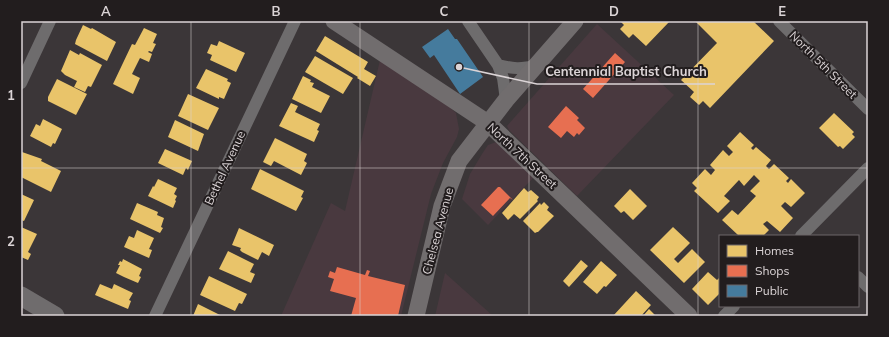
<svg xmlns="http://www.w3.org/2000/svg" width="889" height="337" viewBox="0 0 889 337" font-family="Mulish,sans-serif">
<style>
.built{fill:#49393f}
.homes{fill:#e9c46a}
.shops{fill:#e76f51}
.public{fill:#457b9d}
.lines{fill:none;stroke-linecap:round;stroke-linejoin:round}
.street{stroke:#6e6c6d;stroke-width:12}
.secondary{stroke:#716d6e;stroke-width:17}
.primary{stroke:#6f6c6d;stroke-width:19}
.grid{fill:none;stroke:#dbd4d6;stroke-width:1;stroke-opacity:0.55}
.labels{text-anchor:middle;stroke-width:4;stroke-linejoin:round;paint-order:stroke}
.street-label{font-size:12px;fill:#dbd4d6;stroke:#221d1e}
.leader{fill:none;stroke:#dbd4d6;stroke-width:1.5}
.callout-dot{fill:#dbd4d6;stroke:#221d1e;stroke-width:1.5}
.callout-label{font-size:13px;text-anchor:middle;font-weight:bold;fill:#dbd4d6;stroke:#221d1e;stroke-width:4;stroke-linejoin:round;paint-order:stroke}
.neatline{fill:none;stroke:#dbd4d6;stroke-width:1.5}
.grid-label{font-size:13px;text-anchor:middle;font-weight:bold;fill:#dbd4d6}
</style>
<rect width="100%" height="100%" fill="#3b3638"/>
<!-- built -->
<path class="built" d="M597 24 674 95 577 196 509 130 507 126Z
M380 60 446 104 456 113 459 129 457 137 443 163 431 194 401 316H281L331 203 345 211Z
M499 141 535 176 488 225 462 199 470 174 482 154 488 145Z
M445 273 493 316H435Z"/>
<!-- homes -->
<path class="homes" d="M620 21H670L646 46 633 34 629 38 620 29 624 25Z
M695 21H753L774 41 710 108 703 101 699 105 690 97 694 92 681 80 717 43Z
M83 25 91 29 92 28 116 42 107 61 75 44 76 40Z
M144 28 157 34 153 43 156 44 152 52 149 51 148 52 152 54 149 62 140 58 132 74 140 78 133 94 113 84 132 44 135 45Z
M325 36 368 62 364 69 376 76 370 86 357 78 358 77 316 51Z
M219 41 245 53 236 72 210 60 212 55 207 53 211 44 217 46Z
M70 50 79 55 80 53 102 65 91 87 88 86 85 92 74 87 77 81 65 75 61 71Z
M315 56 353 78 343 94 305 72Z
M206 69 228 79 227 81 231 83 224 99 219 97V99L196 88Z
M303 76 311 80 310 82 314 83 312 87 330 96 321 113 292 99Z
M57 79 87 94 76 115 48 101V97Z
M188 94 219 108 208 130 178 116Z
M291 103 298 106 295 112 320 124 317 130 319 131 314 142 279 126Z
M834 113 854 132 852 134 855 137 843 149 840 146 838 147 819 128Z
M43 119 62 129 55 144 53 143 51 147 30 136 36 124 40 126Z
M175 120 204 134 198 151 168 137Z
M740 132 754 145 751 148 753 150 756 147 771 160 766 166 769 169 774 164 789 178 786 181 788 183 791 179 805 193 791 207 785 202 781 206 793 218 780 232 767 221 763 224 769 230 763 236H737L738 235 722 220 732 210 738 215 756 196 750 191 760 181 754 175 744 186 739 180 724 196 730 201 718 213 694 191 697 188 692 183 705 169 711 175 715 170 710 165 723 150 729 156 733 152 727 146Z
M275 138 307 154 304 161 307 163 301 175 274 161 271 166 263 162Z
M165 149 192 161 188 170 186 168 183 175 158 163Z
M22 152 42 159 41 161 61 171 51 192 21 177Z
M260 169 304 191 301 197 303 198 296 211 251 189Z
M158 179 177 188 174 194 177 196 175 200 176 201 173 208 148 196 153 186 154 187Z
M524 188 528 192 531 190 539 197 537 200 538 201 520 219 514 214 508 220 502 213Z
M630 189 647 206 633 220 624 211 621 213 614 206Z
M21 194 34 200 24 221 21 220Z
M544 202 549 207 547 210 554 216 538 232H537L535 233 523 221 540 203 541 205Z
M137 203 158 212 157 215 164 218 161 227 163 228 160 233 130 219Z
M21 227 37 234 28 252 31 254 28 260 21 257Z
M673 227 690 243 674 259 678 263 692 249 705 262 684 283 650 250Z
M239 228 274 245 269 256 262 252 258 260 242 252 240 250 241 248 232 245Z
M137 230 154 238 149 249 152 250 149 258 124 247 129 236 134 238Z
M228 251 254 264 250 272 255 274 251 283 219 269Z
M123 259 142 269 139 276 141 277 138 283 124 277 116 273 120 265H118L120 261 122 262Z
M581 260 588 266 569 287 563 281Z
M601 261 617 275 606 287 604 286 597 294 583 282Z
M708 272 717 280 720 277V293L708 305 692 289Z
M209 276 247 294 242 304 239 303 235 311 200 295Z
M100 284 112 289 114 284 133 293 129 300 131 301 128 309 95 295Z
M636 291 651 305 641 316H613Z
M198 304 222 316H193Z
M649 309 656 316H643Z"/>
<!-- shops -->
<path class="shops" d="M615 53 625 62 593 98 583 89Z
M566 106 579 118 577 120 585 128 579 135 577 133 574 137 567 131 561 138 548 127Z
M498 187H500L513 200 510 198 493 216 481 205Z
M337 267 365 275 367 270 370 271 368 276 405 285 398 316H351L356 298 330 291 334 279 328 277 330 271 335 273Z"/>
<!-- public -->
<path class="public" d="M448 29 455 39H457L483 77 460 94 434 55 430 58 422 47Z"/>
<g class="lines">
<!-- street -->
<path class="street" d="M468 21 498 65 503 78 506 100
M779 21 868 109
M498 65C513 69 521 69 536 66
M21 83 50 21
M801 236 868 168
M858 277 868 287
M155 316 295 21
M724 316 734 306"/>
<!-- secondary -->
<path class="secondary" d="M334 21 488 123 689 316
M416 316 442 206 459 161 506 100 575 21"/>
<!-- primary -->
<path class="primary" d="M21 296 55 316"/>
</g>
<!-- grid -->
<path class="grid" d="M191 21V316M360 21V316M529 21V316M698 21V316M21 168H868"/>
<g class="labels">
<!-- street labels -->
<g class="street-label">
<text transform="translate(823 65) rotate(45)" y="4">North 5th Street</text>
<text transform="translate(522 156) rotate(43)" y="4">North 7th Street</text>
<text transform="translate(225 168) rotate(-65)" y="4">Bethel Avenue</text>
<text transform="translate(438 231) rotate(-75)" y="4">Chelsea Avenue</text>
</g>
</g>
<!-- callouts -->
<path class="leader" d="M459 67L537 84H715"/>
<circle class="callout-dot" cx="459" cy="67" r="4"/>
<g class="callout-label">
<text x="626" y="76">Centennial Baptist Church</text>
</g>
<!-- border -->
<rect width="889" height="337" fill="none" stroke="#221d1e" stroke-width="44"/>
<!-- legend -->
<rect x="719" y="235" width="140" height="72" fill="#221d1e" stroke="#6c6668"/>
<rect x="727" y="245" width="20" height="12" fill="#e9c46a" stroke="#6c6668"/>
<text x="755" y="255" font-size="12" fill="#dbd4d6">Homes</text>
<rect x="727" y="265" width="20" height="12" fill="#e76f51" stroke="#6c6668"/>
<text x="755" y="275" font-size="12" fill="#dbd4d6">Shops</text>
<rect x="727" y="285" width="20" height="12" fill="#457b9d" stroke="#6c6668"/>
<text x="755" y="295" font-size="12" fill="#dbd4d6">Public</text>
<rect x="22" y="22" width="845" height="293" class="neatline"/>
<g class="grid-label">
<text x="106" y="16">A</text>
<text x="276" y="16">B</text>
<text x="444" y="16">C</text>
<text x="614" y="16">D</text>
<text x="782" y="16">E</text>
<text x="11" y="100">1</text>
<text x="11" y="246">2</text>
</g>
</svg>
